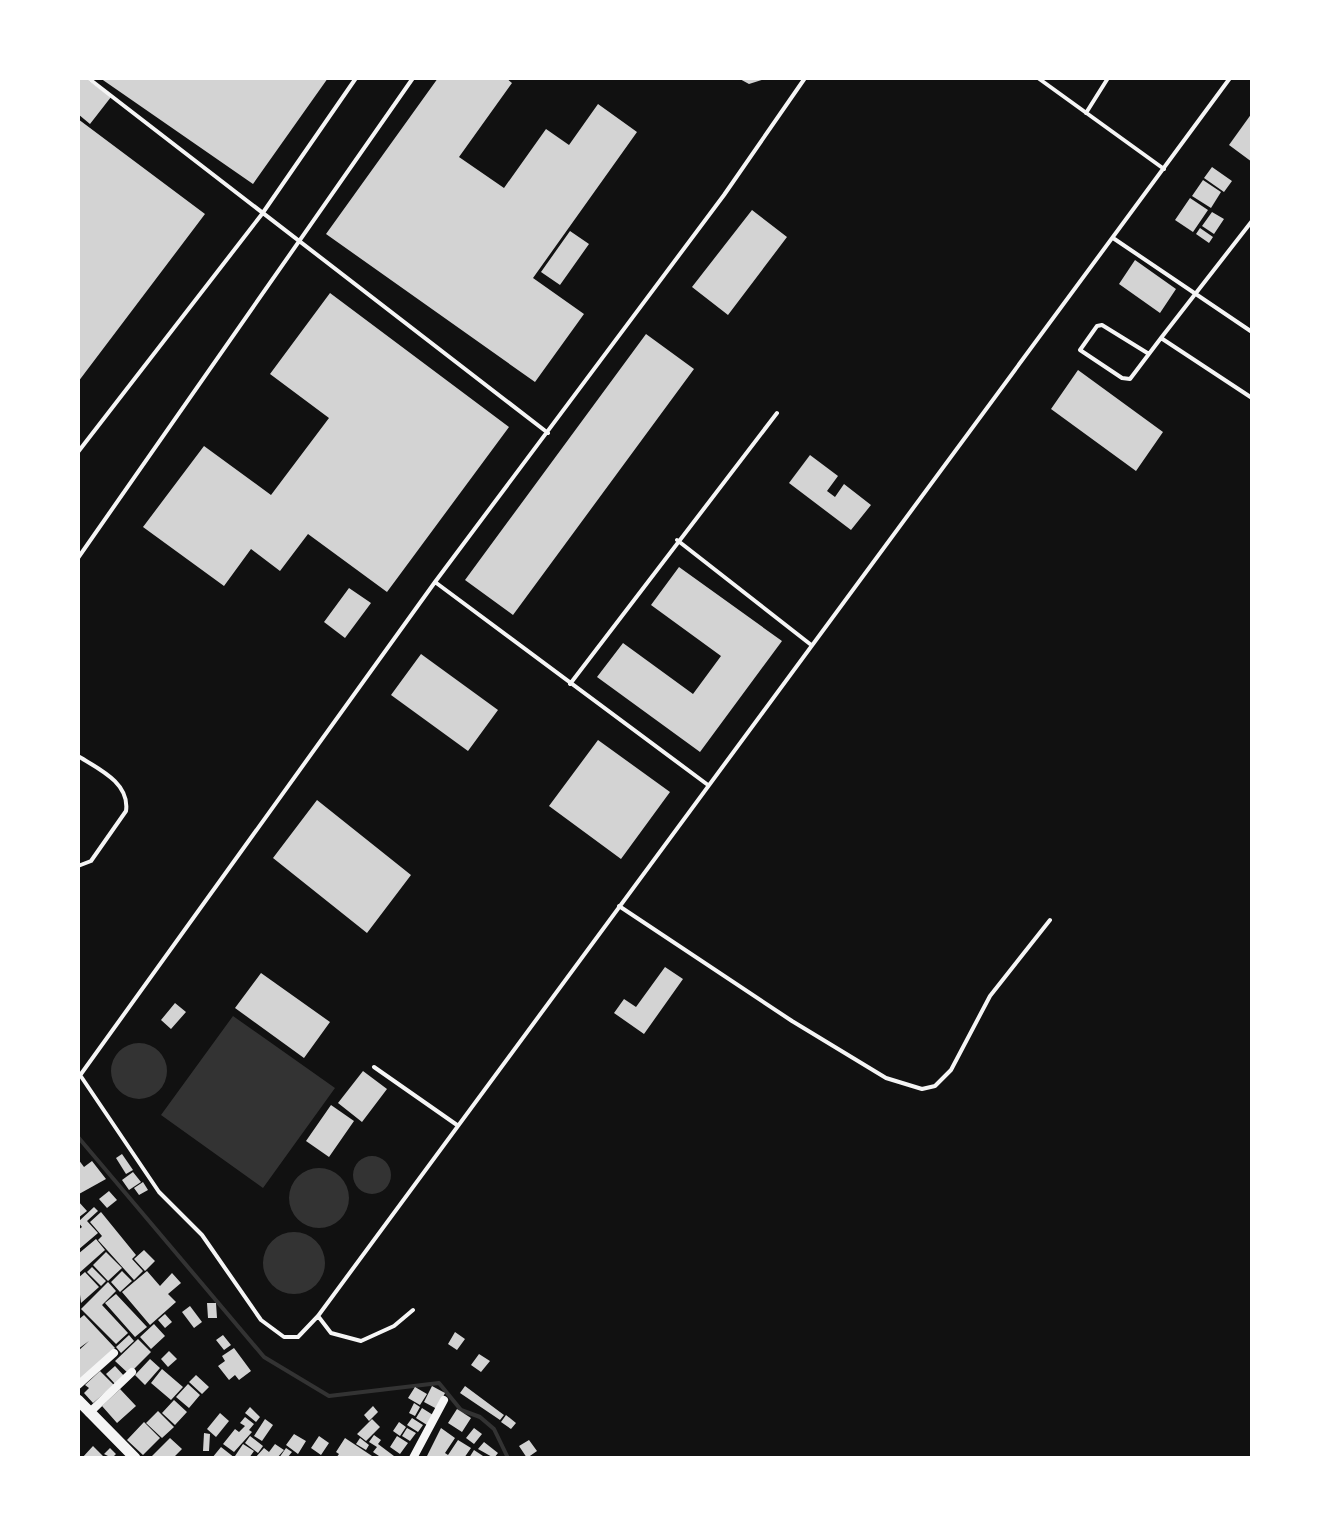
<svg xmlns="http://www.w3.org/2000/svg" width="1330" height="1536" viewBox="0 0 1330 1536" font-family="'Noto Sans',sans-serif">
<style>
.water{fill:#333}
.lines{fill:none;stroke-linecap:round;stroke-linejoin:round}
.stream{stroke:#333;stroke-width:4}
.building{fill:#d3d3d3}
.service{stroke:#f5f5f5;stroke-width:4}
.minor{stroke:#f5f5f5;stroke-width:8}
.tertiary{stroke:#f5f5f5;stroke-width:11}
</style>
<rect width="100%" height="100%" fill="#111"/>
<!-- water -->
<path class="water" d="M233 1016 335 1088 263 1188 161 1115Z
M111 1071a28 28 0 1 1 56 0a28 28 0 1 1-56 0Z
M353 1175a19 19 0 1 1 38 0a19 19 0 1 1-38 0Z
M289 1198a30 30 0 1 1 60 0a30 30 0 1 1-60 0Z
M263 1263a31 31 0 1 1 62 0a31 31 0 1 1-62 0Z"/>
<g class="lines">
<!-- stream -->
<path class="stream" d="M78 1137 264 1357 329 1396 439 1383 461 1410 480 1417 494 1429 508 1458"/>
</g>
<!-- building -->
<path class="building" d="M78 78H85L111 97 90 124 78 114Z
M100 78H328L253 184Z
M438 78H506L512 83 459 157 504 188 546 129 569 145 598 104 637 132 533 278 584 314 535 382 326 234Z
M738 78H768L749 84Z
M1252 113V162L1229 145Z
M78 119 205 214 78 382Z
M1212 167 1232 181 1224 192 1204 178Z
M1203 180 1221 192 1211 208 1192 196Z
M1190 198 1208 210 1193 232 1175 220Z
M752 210 787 237 728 315 692 287Z
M1212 212 1224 219 1214 234 1202 226Z
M1200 228 1213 237 1209 243 1196 234Z
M570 231 589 244 560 285 541 272Z
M1135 260 1176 289 1160 313 1119 284Z
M330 293 509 427 387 592 308 534 280 571 251 549 224 586 143 527 204 446 271 495 329 418 270 374Z
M646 334 694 369 513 615 465 580Z
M1078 370 1163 432 1136 471 1051 409Z
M810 455 838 476 827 491 835 497 844 484 871 505 851 530 789 483Z
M679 567 782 641 700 752 597 677 623 643 693 694 721 656 651 605Z
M349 588 371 603 345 638 324 622Z
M421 654 498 710 468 751 391 695Z
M598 740 670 792 621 859 549 806Z
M317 800 411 875 367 933 273 858Z
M665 967 683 979 644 1034 614 1013 624 999 636 1007Z
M261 973 330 1022 304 1058 235 1008Z
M175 1003 186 1012 171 1029 161 1020Z
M363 1071 387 1089 362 1122 338 1103Z
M331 1105 354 1121 329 1157 306 1141Z
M122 1154 133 1170 126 1174 116 1158Z
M78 1159 84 1167 92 1161 106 1179 79 1194Z
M133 1172 141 1182 129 1190 122 1180Z
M143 1182 148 1190 139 1195 134 1188Z
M109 1191 117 1200 107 1208 99 1199Z
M78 1201 87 1211 78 1218Z
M94 1207 98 1211 87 1221 98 1233 78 1250V1230L82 1227 78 1222Z
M101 1212 136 1255 132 1259 143 1271 134 1280 98 1240 102 1236 90 1222Z
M96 1239 105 1250 78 1274V1254Z
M144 1250 155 1261 145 1271 134 1259Z
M106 1252 122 1268 108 1281 93 1265Z
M92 1267 106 1281 101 1286 87 1272Z
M122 1271 132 1281 120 1292 111 1282Z
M147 1271 160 1286 172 1273 181 1283 168 1294 176 1302 150 1325 122 1292Z
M85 1272 99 1287 81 1303 78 1278Z
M108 1282 116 1291 102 1305 128 1333 116 1344 81 1309Z
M116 1294 147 1327 135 1337 105 1303Z
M207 1303H216L217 1318H208Z
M190 1306 202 1322 194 1328 182 1312Z
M165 1314 172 1322 165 1328 158 1320Z
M84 1315 115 1348 80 1381 78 1351 89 1341 78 1349V1320Z
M154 1324 165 1336 151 1349 140 1337Z
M455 1332 465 1339 457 1350 448 1344Z
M129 1335 134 1341 121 1353 116 1347Z
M223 1335 231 1345 224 1350 216 1340Z
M138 1339 151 1352 129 1374 115 1361Z
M234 1348 251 1371 239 1380 235 1375 229 1380 218 1366 225 1361 222 1356Z
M169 1351 177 1359 168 1367 161 1359Z
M479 1354 490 1361 481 1372 471 1365Z
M150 1359 160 1368 145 1385 135 1375Z
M115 1366 125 1377 116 1385 106 1374Z
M162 1369 183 1387 171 1400 151 1383Z
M100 1371 114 1385 93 1403 84 1393 89 1388 85 1385Z
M196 1375 209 1387 202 1394 189 1382Z
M188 1384 200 1395 189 1408 176 1397Z
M432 1386 445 1393 437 1409 424 1402Z
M465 1386 504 1415 500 1420 460 1393Z
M415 1387 427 1394 420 1405 408 1398Z
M120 1389 136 1406 117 1423 102 1406Z
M174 1400 187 1412 175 1425 162 1413Z
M414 1403 420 1407 415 1416 409 1413Z
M373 1406 378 1412 369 1421 364 1415Z
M250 1407 260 1417 256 1422 245 1413Z
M422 1408 433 1415 427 1425 416 1418Z
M457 1409 471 1418 462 1432 448 1423Z
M158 1411 174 1427 162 1438 146 1423Z
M220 1413 229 1421 216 1437 207 1429Z
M506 1415 516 1423 511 1429 501 1422Z
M245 1417 254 1424 249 1430 252 1432 234 1452 223 1444 235 1429 239 1432 245 1426 240 1423Z
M412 1418 423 1425 418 1432 407 1425Z
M265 1419 273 1425 262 1441 254 1436Z
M372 1419 380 1427 366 1441 357 1434Z
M144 1422 160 1438 143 1455 127 1440Z
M399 1422 406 1427 400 1436 393 1431Z
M407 1428 416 1433 410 1441 402 1436Z
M441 1428 455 1438 445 1453 448 1455 458 1440 471 1448 464 1458H426Z
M474 1428 482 1434 474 1444 466 1438Z
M204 1433 210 1434 209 1451H203Z
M294 1434 306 1441 298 1454 286 1445Z
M374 1435 381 1440 378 1444 394 1456 393 1458H382L373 1452 377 1447 369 1442Z
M250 1436 263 1446 258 1453 245 1443Z
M319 1436 329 1443 321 1455 311 1448Z
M397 1436 408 1443 400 1454 390 1447Z
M170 1438 182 1449 173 1458H150Z
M345 1438 372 1456 370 1458H336L339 1454 336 1452Z
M360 1438 369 1445 366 1450 356 1444Z
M529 1440 537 1451 527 1458 519 1446Z
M484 1442 498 1453 494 1458 478 1449Z
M243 1444 254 1451 249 1458H238L235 1456Z
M275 1444 284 1450 277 1458H255L264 1448 269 1452Z
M93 1446 105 1458H82Z
M221 1447 235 1458H212Z
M110 1448 116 1454 112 1458 104 1454Z
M286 1448 292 1452 287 1458H279Z
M474 1450 486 1458H469Z"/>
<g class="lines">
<!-- service -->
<path class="service" d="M88 78 548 433
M1038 78 1164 169
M1086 113 1108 78
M1113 238 1252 332
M1161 338 1252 398
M1149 354 1102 325 1097 326 1080 350 1122 378 1130 379 1161 338 1252 221
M78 452 262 214 356 78
M677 540 810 644
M78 558 413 78
M435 582 708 785
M570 684 777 413
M78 756C99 769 130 783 126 811L91 861 78 866
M619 906 792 1021 886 1078 922 1089 935 1086 951 1070 990 996 1050 920
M374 1067 457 1125
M78 1072 159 1192 202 1235 261 1320 284 1337H298L318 1316 1230 78
M81 1074 435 582 724 195 805 78
M318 1316 331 1333 361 1341 394 1326 413 1310"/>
<!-- minor -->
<path class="minor" d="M78 1385 114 1353
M89 1413 132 1372
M413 1458 444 1400"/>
<!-- tertiary -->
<path class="tertiary" d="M78 1400 135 1458"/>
</g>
<!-- border -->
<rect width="1330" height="1536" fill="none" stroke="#ffffff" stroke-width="160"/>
</svg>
